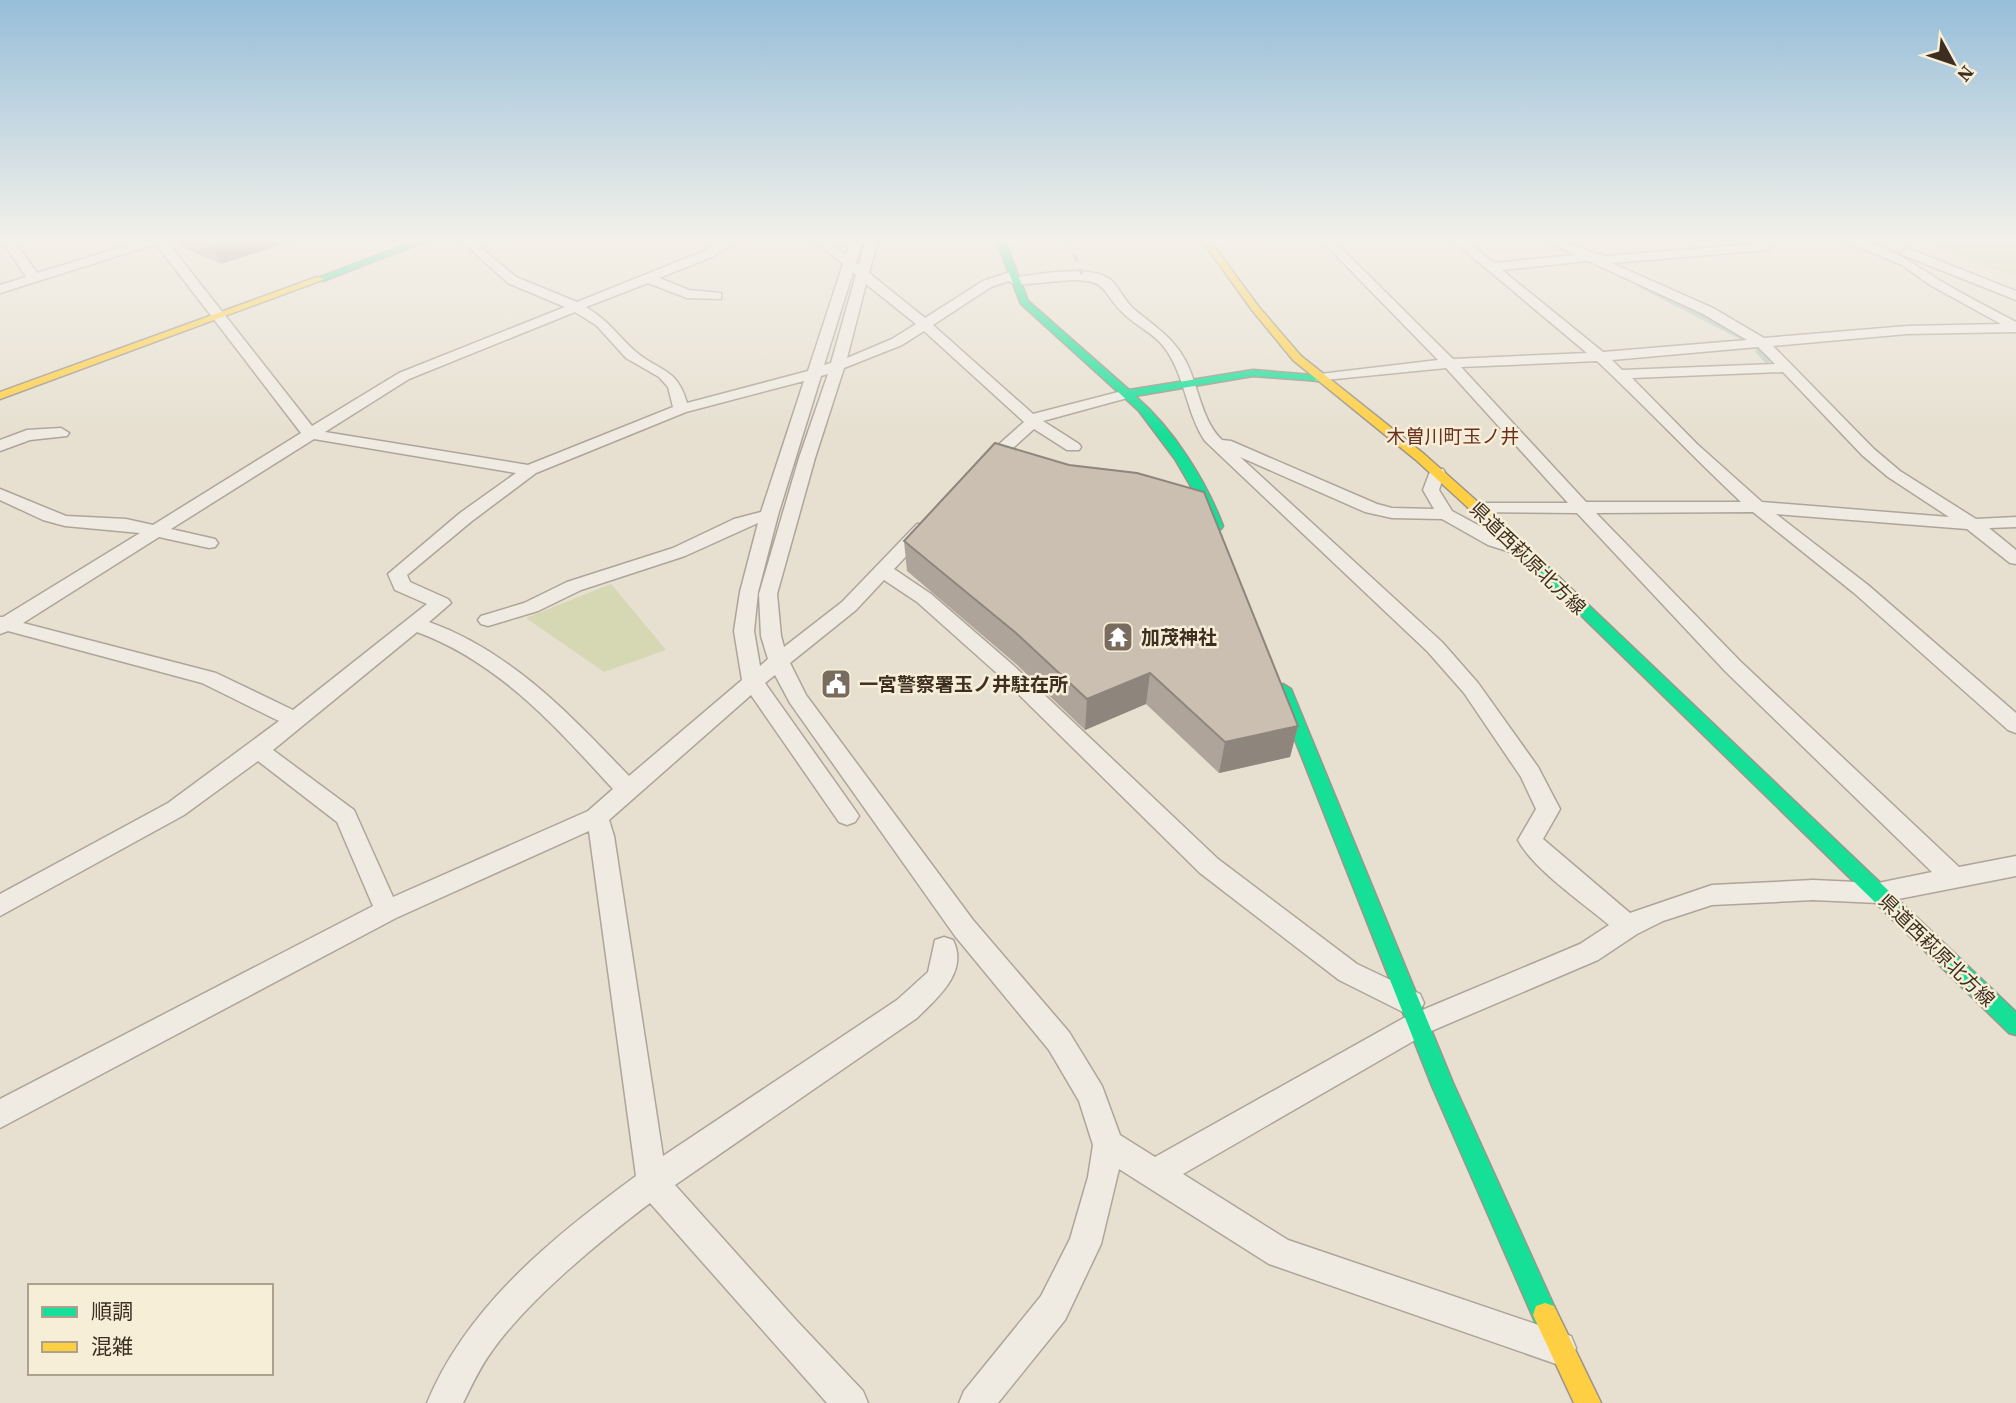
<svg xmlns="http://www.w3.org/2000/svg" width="2016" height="1403" viewBox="0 0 2016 1403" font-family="'Source Serif 4','Noto Sans JP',serif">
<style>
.green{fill:#d6d7b3}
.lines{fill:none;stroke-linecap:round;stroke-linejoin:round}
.stream{stroke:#bcccc2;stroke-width:5}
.street-casing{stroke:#ada599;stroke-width:3}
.fast-casing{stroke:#9c958a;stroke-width:3}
.slow-casing{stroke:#9c958a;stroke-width:3}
.street{fill:#efebe3;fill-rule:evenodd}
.fast{fill:#16e098;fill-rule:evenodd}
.slow{fill:#ffcf43;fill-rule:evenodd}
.rail{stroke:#afaaa2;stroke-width:3.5;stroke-dasharray:8 8;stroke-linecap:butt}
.wall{fill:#afa499}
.shaded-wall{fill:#8e867d}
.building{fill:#cbbfb2;stroke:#8e867d;stroke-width:2}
.labels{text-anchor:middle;stroke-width:5;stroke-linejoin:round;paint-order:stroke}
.far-quarter-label{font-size:19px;fill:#6b2e1e;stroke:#f7eed8}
.street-label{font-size:19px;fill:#3d2e20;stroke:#f7eed8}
.poi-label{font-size:19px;font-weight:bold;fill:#3d2e20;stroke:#f7eed8;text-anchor:start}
</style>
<rect width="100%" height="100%" fill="#e7e0d1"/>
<!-- green -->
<path class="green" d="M1914 239H2016V278Z
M611 584 666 650 604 672 526 618Z"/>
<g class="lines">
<!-- stream -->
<path class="stream" d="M1539 239 1565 249
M1642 286 1745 339
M1758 351 1767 361"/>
<!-- street casing -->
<g class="street-casing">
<path id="street" d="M1 239H13L37 273 148 239H165L312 426 399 373 565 307 508 283 459 239H471L516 277 577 302 704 251 726 239H740L712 257 659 278 689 290 721 293V299L687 298 648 283 586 307C609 321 617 335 635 351 659 372 677 367 687 403L808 371 843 264 813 239H826L846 255 851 239H863L856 263 859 265 866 239H878L869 273 925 318 983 281 1013 271 1017 272 1018 277C1041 274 1094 264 1112 281 1121 290 1125 302 1135 310 1158 329 1177 340 1189 368 1199 391 1203 422 1222 440L1231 441 1377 504 1392 508 1434 509 1423 490 1431 469H1443L1445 472 1439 490 1452 511 1500 537 1529 547 1532 551 1523 556 1488 545 1442 519 1392 518 1365 512 1240 457 1442 642 1478 683 1538 767 1560 809 1543 839 1630 913 1712 885 1813 880 1878 883 1932 872 1725 671 1577 513 1471 512 1468 508 1477 503H1568L1446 368 1315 381 1313 378 1315 375 1320 374 1438 360 1320 239H1332L1453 359 1587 353 1451 239H1464L1494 263 1575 255 1543 239C1566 239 1584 252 1606 256L1753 244 1746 239H1759L1769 244V250L1612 263 1713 308 1764 338 1907 326 2001 324 1930 285 1902 265 1840 239C1875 236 1910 262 1939 280 1964 295 1990 308 2016 322V332L1907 334 1773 346 1874 449 1900 471 1976 519 2016 517V527L1989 528 2016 550V564L2010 563 1967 529 1776 514 1868 585 2016 713V733L2008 730 1854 593 1753 512 1596 513 1740 661 1959 867 2016 856V876L1878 903 1813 900 1712 905 1663 921 1637 934 1598 960 1429 1032 1183 1174 1288 1240 1571 1336 1576 1348 1571 1360 1559 1365 1269 1264 1119 1169 1101 1244 1065 1320 998 1403H959L964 1391 1041 1296 1070 1239 1088 1177 1093 1145 1079 1101 1049 1050 955 936 790 703 775 675 765 683 855 810 859 816 855 822 847 825 839 822 751 695 609 820 614 836 663 1156 897 1000 928 972 935 940 944 937 953 940C969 972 937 998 917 1018L675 1185 796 1320 863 1391 868 1403H827L650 1203C600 1241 528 1300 492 1351 480 1367 472 1385 463 1403H427C467 1306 553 1237 636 1176L589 831 396 918 0 1128V1099L373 906 337 822 258 761 184 815 0 916V894L168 803 279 721 202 683 8 631 0 634V617H3L140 533 65 526 43 520 0 500V489L66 516 126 519 153 525 301 433 156 244 0 293V285L26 277ZM1588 261 1703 314 1747 340 1603 352 1502 270ZM853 272 856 275 831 363 824 365ZM1072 280C1108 280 1101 291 1122 312 1135 326 1153 332 1164 347 1185 374 1186 413 1205 441L1428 652 1464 693 1521 777 1536 809 1518 840C1533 869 1583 903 1609 925L1580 944 1420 1011 1424 1003 1420 994 1357 964 1218 859 1014 666 931 594 894 569 929 532 932 528 929 524H917L842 602 784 647 781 636 777 594 815 458 844 368 902 345 924 331 1024 422 979 462 977 465 979 468H991L1034 429 1067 450H1079L1081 447 1079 444 1043 421 1131 397 1133 394 1131 391 1126 390 1033 414 933 325 991 287 1009 281 1015 285ZM866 284 916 324 892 339 847 358ZM575 312 596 325 626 358 659 377 668 387 673 407 528 465 325 432 409 379ZM1758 347 1775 364 1622 370 1612 360ZM1597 361C1646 407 1692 456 1741 502H1586L1461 367ZM1783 372 1862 455 1888 477 1949 517 1762 502 1697 444 1632 378ZM828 374 799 458 759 594 761 636 768 659 760 666 754 631 758 592 778 515 821 376ZM804 381 761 512 734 519 673 548 567 582 524 603 481 616 478 620 481 624 488 626 538 611 581 590 685 556 758 523 740 592 734 631 742 680 629 776C569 714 512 652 429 622L451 603 448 599 410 582 407 575 472 521 536 473 686 412ZM314 439 516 473 460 513 388 574 395 590 427 604 293 710 216 673 23 623 159 537 209 548 215 547 218 543 215 539 171 529ZM884 580 917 602 1000 676 1200 873 1339 980 1409 1015 1155 1157 1120 1135 1102 1086 1069 1032 973 920 806 695 790 663 856 610ZM417 632C499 662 556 727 613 789L588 811 393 897 354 810 273 750Z
M1907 248 2016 291V300L1903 255 1901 252Z
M61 428 69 433 67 436 30 440 0 451V440L27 430Z"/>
</g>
<!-- fast casing -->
<g class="fast-casing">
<path id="fast" d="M421 239H432L323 281 315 279Z
M996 239H1004L1028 301 1129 390 1253 370 1324 376 1325 378 1320 381 1253 376 1135 396C1173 429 1205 479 1223 526L1221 529H1211L1203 507 1175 459 1139 411 1021 304Z
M1513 537 1518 538 2016 1012V1035L2009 1033 1508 544 1506 541Z
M1283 684 1291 689 1453 1083 1554 1306 1557 1315 1554 1324 1545 1327 1536 1324 1432 1086 1275 689Z"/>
</g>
<!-- slow casing -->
<g class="slow-casing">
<path id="slow" d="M1201 239H1209L1258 306 1301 356 1424 454 1518 538V544H1508L1416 460 1293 360 1252 310Z
M317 277 325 279 0 399V392Z
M1545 1303 1554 1306 1601 1403H1574L1533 1315 1536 1306Z"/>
</g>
<!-- street -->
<use href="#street" class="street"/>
<!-- fast -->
<use href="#fast" class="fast"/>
<!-- slow -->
<use href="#slow" class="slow"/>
<!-- rail -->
<path class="rail" d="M1068 239 1082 274"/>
</g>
<!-- wall -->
<path class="wall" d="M179 239H298L221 264 184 248Z
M1069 465 1298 726 1290 757 1219 773 1146 704 1085 730 1016 664 907 571 904 541Z"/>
<!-- shaded-wall -->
<path class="shaded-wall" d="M214 239H298L221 264 209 240Z
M1150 673 1146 704 1085 730 1087 699Z
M1298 726 1290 757 1219 773 1225 742Z"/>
<!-- building -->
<path class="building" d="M995 443 1069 465 1137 473 1204 492 1298 726 1225 742 1150 673 1087 699 1016 633 904 541Z"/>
<!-- sky -->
<linearGradient id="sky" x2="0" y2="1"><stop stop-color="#96bed9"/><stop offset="0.55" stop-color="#f4f1ea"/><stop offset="1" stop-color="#f4f1ea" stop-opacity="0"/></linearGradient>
<rect width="2016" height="435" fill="url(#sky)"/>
<!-- icons -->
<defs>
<g id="temple-square" transform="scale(1.575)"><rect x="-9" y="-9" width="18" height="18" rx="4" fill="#786c5e" stroke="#f7eed8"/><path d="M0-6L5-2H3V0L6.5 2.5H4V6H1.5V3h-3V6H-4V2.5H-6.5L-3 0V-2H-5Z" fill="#fff"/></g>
<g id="civic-square" transform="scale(1.575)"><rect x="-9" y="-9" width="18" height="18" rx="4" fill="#786c5e" stroke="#f7eed8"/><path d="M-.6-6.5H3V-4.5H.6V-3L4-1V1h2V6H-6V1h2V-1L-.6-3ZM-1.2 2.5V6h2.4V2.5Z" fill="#fff"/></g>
</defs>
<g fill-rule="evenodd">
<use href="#temple-square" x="1118" y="637"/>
<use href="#civic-square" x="836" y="684"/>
</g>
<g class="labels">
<!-- far-quarter labels -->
<g class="far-quarter-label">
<text x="1453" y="443">木曽川町玉ノ井</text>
</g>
<!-- street labels -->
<g class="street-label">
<text transform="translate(1528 558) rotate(44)" y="7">県道西萩原北方線</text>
<text transform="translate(1937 950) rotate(44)" y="7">県道西萩原北方線</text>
</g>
<!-- poi labels -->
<g class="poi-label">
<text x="1141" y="644">加茂神社</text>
<text x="859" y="691">一宮警察署玉ノ井駐在所</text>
</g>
</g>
<!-- legend -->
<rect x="28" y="1284" width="245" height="91" fill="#f7eed8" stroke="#ada18e" stroke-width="2"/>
<rect x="42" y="1307" width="35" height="10" fill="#16e098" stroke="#ada18e" stroke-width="2"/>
<text x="91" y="1319" font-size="21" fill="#3d2e20">順調</text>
<rect x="42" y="1342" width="35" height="10" fill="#ffcf43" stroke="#ada18e" stroke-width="2"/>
<text x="91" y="1354" font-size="21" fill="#3d2e20">混雑</text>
<!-- north arrow -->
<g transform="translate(1953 63) rotate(130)" stroke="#f7eed8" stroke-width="5" paint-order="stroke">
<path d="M0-5L12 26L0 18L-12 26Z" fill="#3d2e20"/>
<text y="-10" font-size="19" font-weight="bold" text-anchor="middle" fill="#3d2e20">N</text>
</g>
</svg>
